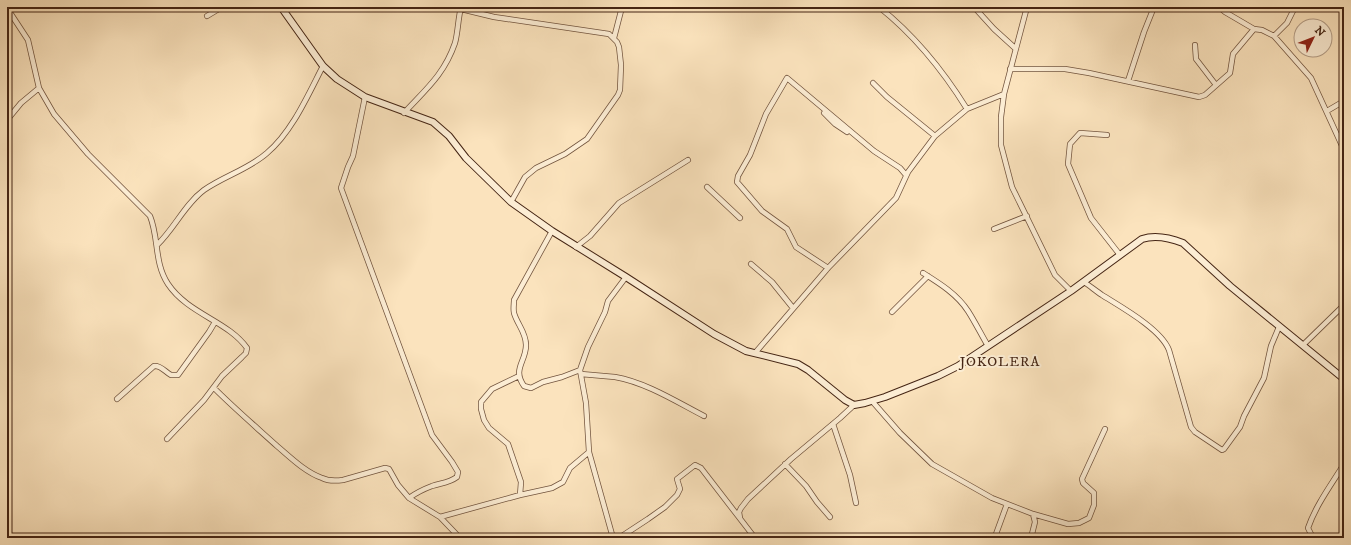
<svg xmlns="http://www.w3.org/2000/svg" width="1351" height="545" viewBox="0 0 1351 545" font-family="'IM FELL DW Pica',serif">
<style>
.lines{fill:none;stroke-linecap:round;stroke-linejoin:round}
.street-casing{stroke:#72543e;stroke-width:6}
.secondary-casing{stroke:#452514;stroke-width:8}
.street{stroke:#fcedd4;stroke-width:4.5}
.secondary{stroke:#fcedd4;stroke-width:6}
.labels{text-anchor:middle;stroke-width:4;stroke-linejoin:round;paint-order:stroke}
.quarter-label{font-size:14px;letter-spacing:1px;fill:#452514;stroke:#fcedd4}
</style>
<rect width="100%" height="100%" fill="#fbe3bd"/>
<filter id="stains"><feTurbulence type="fractalNoise" baseFrequency=".005" numOctaves="4"/><feColorMatrix values="0 0 0 0 .2 0 0 0 0 .09 0 0 0 0 .02 0 0 0 .5 -.17"/></filter>
<radialGradient id="worn" r=".72"><stop offset=".6" stop-color="#630" stop-opacity="0"/><stop offset="1" stop-color="#630" stop-opacity=".3"/></radialGradient>
<g class="lines">
<!-- street casing -->
<g class="street-casing">
<path id="street" d="M879 7C913 34 944 72 967 109
M974 7 994 29 1016 49
M1219 7 1225 12 1254 29
M7 8 28 40 39 88 54 114 88 154 150 216C159 238 154 263 168 284 188 314 228 321 247 348L246 353 242 357 222 376 204 400 167 439
M461 9 494 17 609 34 617 42 619 47 621 65 620 90 618 95 587 139 565 154 536 168 525 177 511 202
M207 16 222 7
M1274 36 1287 23 1295 7
M614 38 622 7
M1195 45 1196 59 1216 85
M1010 69H1065L1089 73 1199 97 1205 95 1230 73 1233 54 1254 29 1262 30 1274 36 1311 78 1344 150
M1128 81 1144 32 1154 7
M873 83 887 97 935 136
M1004 94 1001 117V145L1012 187 1055 275 1071 291
M365 97 353 156 348 167 341 188 432 435 452 462 458 472 457 477C449 483 441 483 432 486 424 489 416 493 409 498
M1327 111 1344 101
M404 113C425 90 444 75 455 43 458 32 458 19 461 7
M824 113 835 124 847 132
M7 120 21 103 39 88
M1107 135 1080 133 1070 144 1068 164 1091 218 1120 255
M707 187 740 218
M994 229 1027 216
M552 231 514 300C514 304 513 309 514 313 517 324 526 332 526 345 526 362 512 369 524 386L531 388 543 382 562 377 580 370
M157 245C174 229 185 204 204 190 224 176 249 169 267 153 292 132 308 95 323 66
M576 247 590 236 619 203 688 160
M751 264 772 282 793 308
M828 268 796 247 787 229 762 211 737 182 738 176 750 155 766 114 787 78 874 151 900 168 906 175
M923 273C939 283 957 294 968 311 975 322 981 334 988 346
M1084 282C1090 286 1096 291 1102 295 1121 307 1161 329 1169 350L1191 427 1195 432 1222 450 1224 449 1240 427 1244 416 1264 378 1271 346 1279 327
M892 312 928 276
M1303 345 1344 305
M755 353 828 268 896 198 908 172 935 136 967 109 1004 94 1027 7
M581 374C592 375 604 376 615 377 645 382 677 402 704 416
M519 376 492 389 481 402V409L484 420 489 428 508 444 521 482 520 495
M214 388C234 408 256 427 277 446 290 457 305 472 322 478 328 481 336 481 343 480L385 468 389 469 398 485 409 498 440 517 460 538
M117 399 154 366C161 365 165 372 171 375H178L209 332 215 322
M872 401 900 433 932 464 992 498 1033 514 1035 522 1031 538
M833 424 850 475 856 503
M785 464 806 486 817 502 830 517
M1033 514 1068 524 1079 523 1089 518 1094 505V493L1083 483 1082 479 1105 429
M440 517 520 495 552 488 563 482 570 468 589 452
M740 518 739 512 741 508 748 499 791 459 840 418 854 405
M613 538 589 452 586 403 580 370 588 347 605 312 608 301 626 277
M619 538 648 519 665 507 677 495 680 489 677 479 695 465 701 468 755 538
M991 538 996 534 1007 504
M1313 538 1308 528C1316 505 1331 485 1344 464"/>
</g>
<!-- secondary casing -->
<g class="secondary-casing">
<path id="secondary" d="M281 7 323 66 337 79 365 97 433 122 449 136 466 158 511 202 552 231 626 277 714 334 746 351 798 364 808 370 845 400 854 405 865 403 885 397 938 376 958 366 1071 291 1142 239C1155 235 1170 238 1183 243L1230 286 1344 379"/>
</g>
<!-- street -->
<use href="#street" class="street"/>
<!-- secondary -->
<use href="#secondary" class="secondary"/>
</g>
<g class="labels">
<!-- quarter labels -->
<g class="quarter-label">
<text x="1000" y="366">JOKOLERA</text>
</g>
</g>
<!-- margin -->
<rect width="1351" height="545" fill="none" stroke="#fbe3bd" stroke-width="24"/>
<rect x="8" y="8" width="1335" height="529" fill="none" stroke="#452514" stroke-width="2"/>
<rect x="12" y="12" width="1327" height="521" fill="none" stroke="#452514"/>
<!-- north arrow -->
<g transform="translate(1313 38) rotate(47)"><circle r="19" fill="#fcedd4" stroke="#b39d87"/>
<path d="M0-3L7 15L0 10L-7 15Z" fill="#8f2418"/>
<text y="-6" font-size="11" font-weight="bold" text-anchor="middle" fill="#452514">N</text>
</g>
<rect width="100%" height="100%" filter="url(#stains)"/>
<rect width="100%" height="100%" fill="url(#worn)"/>
</svg>
